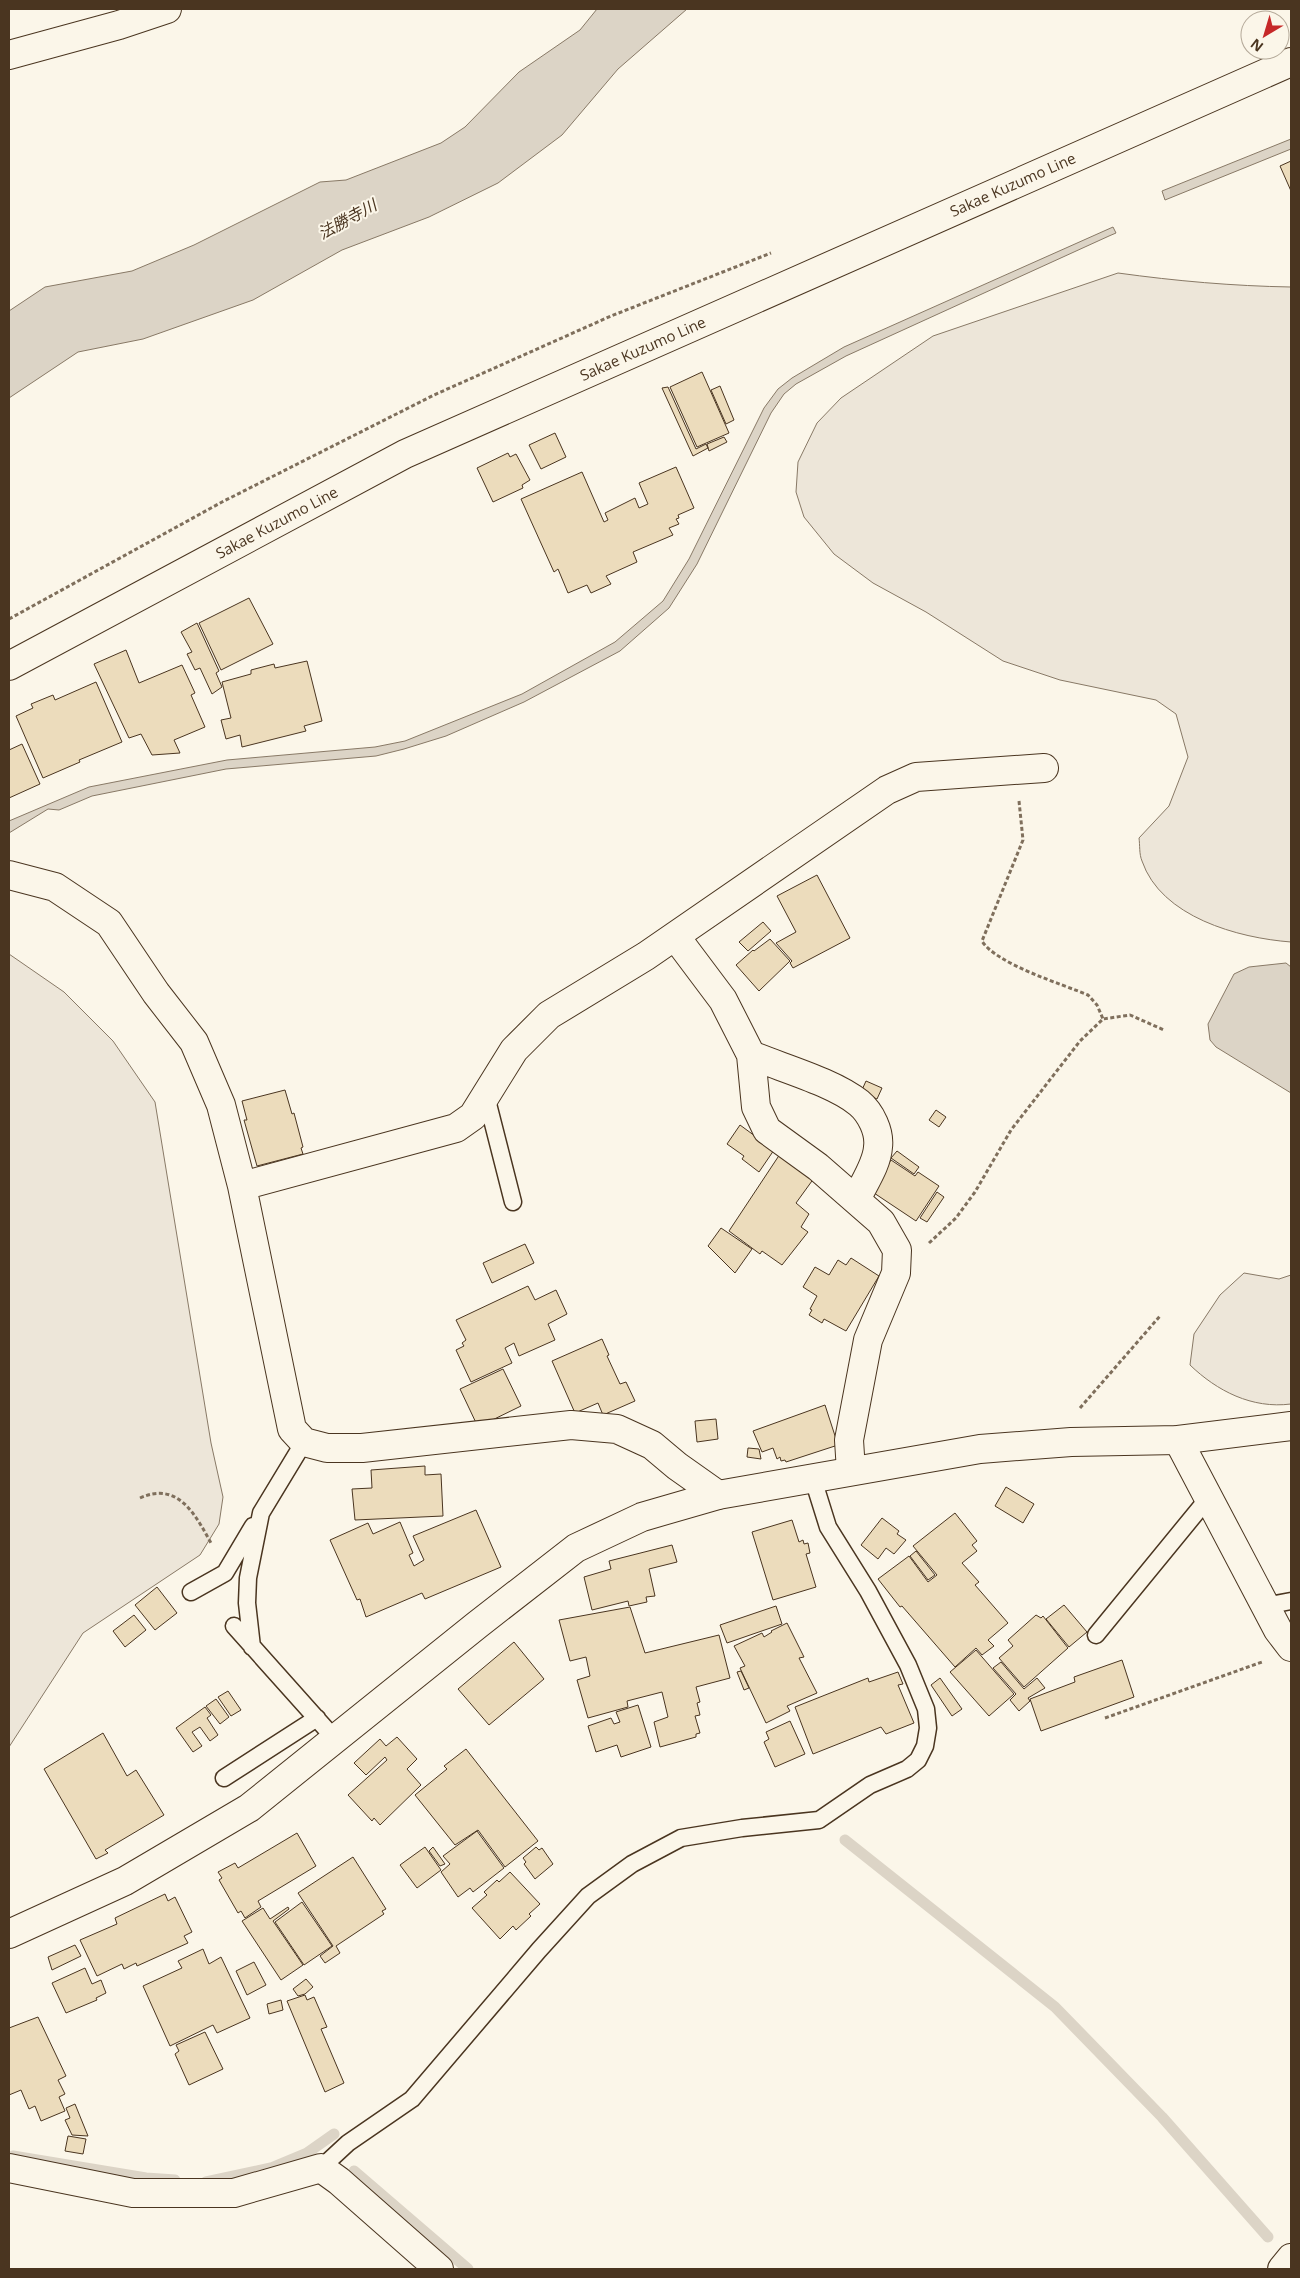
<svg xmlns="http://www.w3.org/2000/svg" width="1300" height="2278" viewBox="0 0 1300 2278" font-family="'Open Sans','Noto Sans JP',sans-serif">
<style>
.green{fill:#ede6d9;stroke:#887966}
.water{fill:#dcd4c6;stroke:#887966}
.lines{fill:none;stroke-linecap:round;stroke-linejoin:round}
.stream{stroke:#dcd4c6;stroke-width:11}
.building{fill:#ecdcbc;stroke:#4a3520}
.lane-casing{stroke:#4a3520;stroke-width:19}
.street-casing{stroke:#4a3520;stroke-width:30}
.secondary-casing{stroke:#4a3520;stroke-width:30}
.path{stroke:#7f6f5c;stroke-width:3;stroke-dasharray:4 2.5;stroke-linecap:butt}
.lane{stroke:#fbf6e9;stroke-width:16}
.street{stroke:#fbf6e9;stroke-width:28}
.secondary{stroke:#fbf6e9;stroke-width:28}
.labels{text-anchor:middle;stroke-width:4;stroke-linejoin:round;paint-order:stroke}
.street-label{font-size:15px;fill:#4a3520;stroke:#fbf6e9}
.water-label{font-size:16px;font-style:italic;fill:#4a3520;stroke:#fbf6e9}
</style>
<rect width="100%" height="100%" fill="#fbf6e9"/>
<!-- green -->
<path class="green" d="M1118 273C1176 281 1233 286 1291 287V942C1238 938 1161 917 1142 861 1139 854 1140 845 1139 838L1169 806 1188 757 1176 714 1156 700 1060 680 1003 661 926 612 873 583 834 554 804 517 796 492 798 462 817 423 841 398 933 336Z
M9 954 64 992 113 1041 155 1102 211 1443 223 1497 219 1524 200 1555 83 1633 9 1747Z
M1244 1273 1279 1279 1291 1275V1404C1252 1409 1217 1391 1190 1365L1194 1334 1220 1295Z"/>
<!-- water -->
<path class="water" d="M597 9H687L618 69 562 135 498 183 429 217 342 250 253 300 143 339 78 352 9 398V311L45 287 132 271 194 245 320 182 346 180 441 143 465 127 519 72 580 30Z
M1291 139V149L1165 200 1162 191Z
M1113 227 1116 233 1109 236 846 356 796 384 784 394 771 413 697 564 669 608 620 651 524 702 446 736 404 749 376 756 226 769 92 796 59 810 48 809 9 833V821L89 787 227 760 375 747 405 741 522 694 615 642 663 601 689 559 764 408 778 389 792 378 844 347Z
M1286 963 1291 967V1093L1216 1047 1210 1040 1208 1024 1234 974 1249 967Z"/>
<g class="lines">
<!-- stream -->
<path class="stream" d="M845 1840 1055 2007 1162 2117 1268 2237
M13 2156 146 2178 175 2180
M354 2171 468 2269
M206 2182 271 2168 307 2153 334 2134"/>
</g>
<!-- building -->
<path class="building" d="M1291 161V191L1280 166Z
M702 372 729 433 697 447 670 387Z
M720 386 734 420 726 424 711 390Z
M668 387 696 449 706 444 708 448 693 456 662 388Z
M555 433 566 457 541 469 529 445Z
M724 437 727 442 709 451 707 444Z
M508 453 510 457 516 454 530 480 522 485 523 488 493 502 477 468Z
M676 467 694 508 678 515 679 518 676 519 679 524 669 528 673 535 633 552 637 562 606 576 611 584 591 593 587 585 568 593 558 569 554 572 521 499 582 472 604 522 608 520 605 513 635 498 639 508 648 504 639 483Z
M249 598 273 644 221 670 199 623Z
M197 623 219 671 216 673 222 687 212 694 200 668 195 670 187 654 192 652 181 632Z
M126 650 139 683 182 665 195 693 191 695 205 727 174 740 180 753 152 755 141 734 129 738 94 664Z
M307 661 322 721 304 726 306 731 242 747 240 735 226 739 221 720 231 718 222 682 251 674V670L274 664 275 668Z
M96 682 122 742 79 760 80 762 43 778 16 716 33 708 31 704 53 695 55 700Z
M22 744 40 784 9 798V750Z
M817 875 850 938 793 968 790 963 792 961 776 943 796 932 777 896Z
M763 922 771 931 748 951 739 942Z
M770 939 790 961 759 991 736 965 753 950 754 951Z
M866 1081 882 1088 877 1099 861 1092Z
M285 1090 292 1114 294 1113 303 1147 301 1148 303 1154 257 1166 244 1120H247L242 1101Z
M936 1110 946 1117 939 1127 929 1120Z
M740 1125 774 1150 759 1172 742 1159 744 1156 727 1144Z
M782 1151 817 1174 796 1203 809 1214 801 1227 808 1232 782 1265 762 1251 760 1254 729 1231Z
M897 1151 919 1167 914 1174 891 1158Z
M891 1160 915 1176 918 1172 939 1186 916 1221 871 1191Z
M937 1192 944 1197 927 1222 920 1218Z
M721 1228 752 1249 735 1273 708 1246Z
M525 1244 534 1263 492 1283 483 1263Z
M851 1258 879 1276 846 1331 824 1319 822 1323 809 1315 812 1310 810 1309 817 1296 803 1287 815 1267 829 1275 838 1260 846 1265Z
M528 1286 535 1300 556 1290 567 1314 548 1324 555 1340 519 1356 514 1343 505 1348 512 1363 471 1382 456 1350 464 1346 462 1343 466 1340 456 1320Z
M602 1339 609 1355 607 1356 620 1384 626 1382 635 1401 603 1415 598 1403 575 1413 552 1361Z
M503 1369 521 1406 478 1427 460 1389Z
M825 1405 838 1445 786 1462 785 1460 781 1461 780 1457 777 1459 773 1448 762 1452 753 1431Z
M716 1419 718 1439 697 1442 695 1421Z
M748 1448 759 1449 761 1459 747 1457Z
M425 1466V1475L441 1474 443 1516 355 1520 352 1489 372 1488 371 1470Z
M1006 1487 1034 1504 1023 1523 995 1506Z
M476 1510 501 1567 425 1599 422 1593 366 1617 360 1599 357 1600 330 1540 368 1523 373 1534 400 1522 413 1553 409 1555 414 1566 424 1560 413 1536Z
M955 1513 977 1541 972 1545 977 1551 962 1563 979 1582 975 1585 1008 1623 988 1640 994 1646 982 1655 976 1648 955 1667 902 1606 900 1607 878 1579 909 1556 928 1582 937 1575 913 1546Z
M882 1518 899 1531 897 1534 906 1540 894 1554 886 1548 878 1559 861 1545Z
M792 1520 799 1542 803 1540 804 1544 808 1543 810 1553 806 1554 816 1587 773 1600 752 1532Z
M672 1545 677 1562 649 1569 655 1596 646 1597 647 1602 629 1606 628 1601 592 1610 584 1577 611 1569 609 1561Z
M916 1551 935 1575 928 1580 910 1556Z
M157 1587 177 1613 155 1630 135 1605Z
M1064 1605 1087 1632 1069 1647 1046 1619Z
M776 1606 782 1624 727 1643 720 1625Z
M630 1607 645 1653 719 1635 730 1678 696 1687 700 1702 697 1703 700 1715 695 1716 700 1733 696 1734V1737L660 1747 654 1722 668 1717 662 1692 627 1701 628 1707 588 1718 577 1680 590 1676 586 1657 570 1661 559 1620Z
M134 1615 146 1630 125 1647 113 1631Z
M1036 1615 1041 1618 1043 1616 1068 1648 1024 1687 999 1658 1013 1646 1008 1640Z
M787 1623 804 1657 799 1658 817 1693 787 1706 790 1711 766 1723 740 1668 745 1666 734 1646 762 1633 764 1637 772 1632 771 1631Z
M514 1642 544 1679 489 1725 458 1689Z
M976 1650 1014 1694 989 1716 950 1672Z
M1122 1660 1134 1697 1041 1731 1030 1699 1075 1682 1074 1677Z
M1001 1662 1024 1689 1037 1678 1045 1688 1028 1698 1030 1701 1019 1711 1010 1700 1016 1694 993 1668Z
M741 1671 749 1688 744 1690 737 1672Z
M898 1672 903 1684 898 1685 914 1723 886 1734 881 1727 813 1754 795 1707 868 1678 869 1682Z
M940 1678 962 1709 952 1716 931 1685Z
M228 1691 241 1710 231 1716 218 1697Z
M216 1699 229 1717 220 1724 206 1706Z
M638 1705 651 1747 621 1757 617 1745 596 1752 588 1726 611 1718 614 1724 620 1722 616 1712Z
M205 1707 211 1715 207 1718 218 1735 210 1741 200 1727 192 1732 202 1746 193 1752 176 1728Z
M790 1721 805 1754 775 1767 764 1742 769 1739 766 1732Z
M103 1733 127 1776 136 1770 164 1815 105 1850 108 1853 96 1859 44 1769Z
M397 1737 417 1759 407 1769 421 1785 380 1825 374 1818 372 1821 348 1795 387 1760 385 1757 366 1775 354 1763 380 1739 386 1746Z
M466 1749 538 1841 505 1867 478 1830 455 1845 415 1795 447 1769 444 1766Z
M477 1831 504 1868 473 1892 470 1888 458 1897 441 1872 450 1864 443 1856Z
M297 1833 316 1866 258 1901 261 1907 245 1918 241 1911 238 1913 219 1880 222 1878 218 1872 235 1863 238 1868Z
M425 1847 441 1870 417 1888 400 1865Z
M433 1847 445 1864 440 1866 429 1851Z
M536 1847 539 1850 542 1848 553 1864 535 1879 524 1864 526 1862 523 1858Z
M353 1857 386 1909 382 1911 384 1914 336 1946 340 1953 325 1963 320 1956 333 1946 298 1893Z
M510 1872 540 1904 529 1914 531 1916 516 1930 513 1926 500 1939 472 1908 487 1895 484 1892 497 1880 499 1882Z
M165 1894 168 1901 175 1897 192 1932 184 1936 188 1943 137 1966 136 1963 124 1969 122 1964 97 1976 80 1940 117 1924 115 1918Z
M302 1902 332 1946 304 1965 275 1922Z
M288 1907 289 1909 273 1921 303 1965 281 1980 242 1921 263 1908 270 1919Z
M75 1945 81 1956 52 1970 48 1957Z
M203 1949 209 1964 221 1957 250 2018 217 2033 213 2025 170 2046 143 1986 182 1968 178 1961Z
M254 1962 266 1985 247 1995 236 1971Z
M85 1968 92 1984 101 1980 106 1993 96 1998 97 2000 66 2013 52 1983Z
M306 1979 313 1987 305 1994 298 1996 293 1989Z
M305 1995 307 2000 314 1997 327 2027 321 2029 344 2083 325 2092 287 2001Z
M281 2000 283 2010 269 2014 267 2004Z
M38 2017 66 2076 58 2080 65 2094 59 2097 65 2111 41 2121 35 2106 29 2109 21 2090 9 2095V2028Z
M205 2032 223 2069 189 2085 175 2054 179 2051 176 2045Z
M75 2104 88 2136 72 2135 65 2120 70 2118 66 2108Z
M68 2136 86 2139 83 2154 65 2151Z"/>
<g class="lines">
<!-- lane casing -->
<g class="lane-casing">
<path id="lane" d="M486 1096 513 1202
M191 1592 225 1573 253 1526
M1265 1606 1291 1601
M234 1626 335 1739
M1096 1635 1209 1497
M252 1647 247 1603 248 1578 261 1513 304 1442
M224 1778 317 1718
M321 2168 348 2143 412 2099 539 1950 588 1896 632 1864 681 1838 742 1828 819 1820 870 1785 907 1769 918 1760 925 1746 928 1728 926 1709 908 1665 868 1591 828 1527 813 1479"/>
</g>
<!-- street casing -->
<g class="street-casing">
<path id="street" d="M9 55 119 25 167 9
M9 875 55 887 109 923 156 993 194 1042 221 1105 242 1186 292 1429 304 1442 327 1448H362L571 1425 617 1429 652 1445 677 1466 718 1495
M675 936 723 1000 751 1055 756 1107 767 1130 818 1167 881 1222 897 1250 896 1273 868 1340 849 1440 851 1471
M751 1055C782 1068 833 1082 859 1103 871 1113 880 1132 878 1147 877 1165 863 1184 856 1200
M242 1186 456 1128 473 1116 514 1050 549 1015 646 956 887 790 916 777 1044 768
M1178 1440 1278 1630 1291 1647
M9 2168 133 2193H234L321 2168 339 2181 439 2269
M1282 2269 1291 2258"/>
</g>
<!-- secondary casing -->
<g class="secondary-casing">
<path id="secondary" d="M9 666 405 454 1291 62
M9 1934 125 1881 249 1808 477 1625 576 1548 642 1517 718 1495 980 1449 1071 1442 1178 1440 1291 1426"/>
</g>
<!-- path -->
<path class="path" d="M9 619 222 502 434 395 611 316 771 253
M1019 801 1023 840 982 941C996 964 1062 984 1088 995L1097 1005 1103 1019
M929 1243 956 1218 975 1192 1011 1130 1080 1041 1103 1019 1130 1015 1164 1030
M1080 1408 1160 1316
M140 1498C178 1481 195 1514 211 1543
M1105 1718 1262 1662"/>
<!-- lane -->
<use href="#lane" class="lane"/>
<!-- street -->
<use href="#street" class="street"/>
<!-- secondary -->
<use href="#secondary" class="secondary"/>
</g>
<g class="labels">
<!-- street labels -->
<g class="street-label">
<text transform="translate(1013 185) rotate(-24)" y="5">Sakae Kuzumo Line</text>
<text transform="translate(643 349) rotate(-24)" y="5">Sakae Kuzumo Line</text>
<text transform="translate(277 523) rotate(-28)" y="5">Sakae Kuzumo Line</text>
</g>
<!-- water labels -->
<g class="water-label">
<text transform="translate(347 219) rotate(-29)" y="6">法勝寺川</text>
</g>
</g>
<!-- border -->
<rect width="1300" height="2278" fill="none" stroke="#4a3520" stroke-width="20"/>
<!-- north arrow -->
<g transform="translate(1265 35) rotate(218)"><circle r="24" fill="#fbf6e9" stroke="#b4a999"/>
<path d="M0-4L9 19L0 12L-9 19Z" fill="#c62828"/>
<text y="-8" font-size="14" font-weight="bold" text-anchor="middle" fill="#4a3520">N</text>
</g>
</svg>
